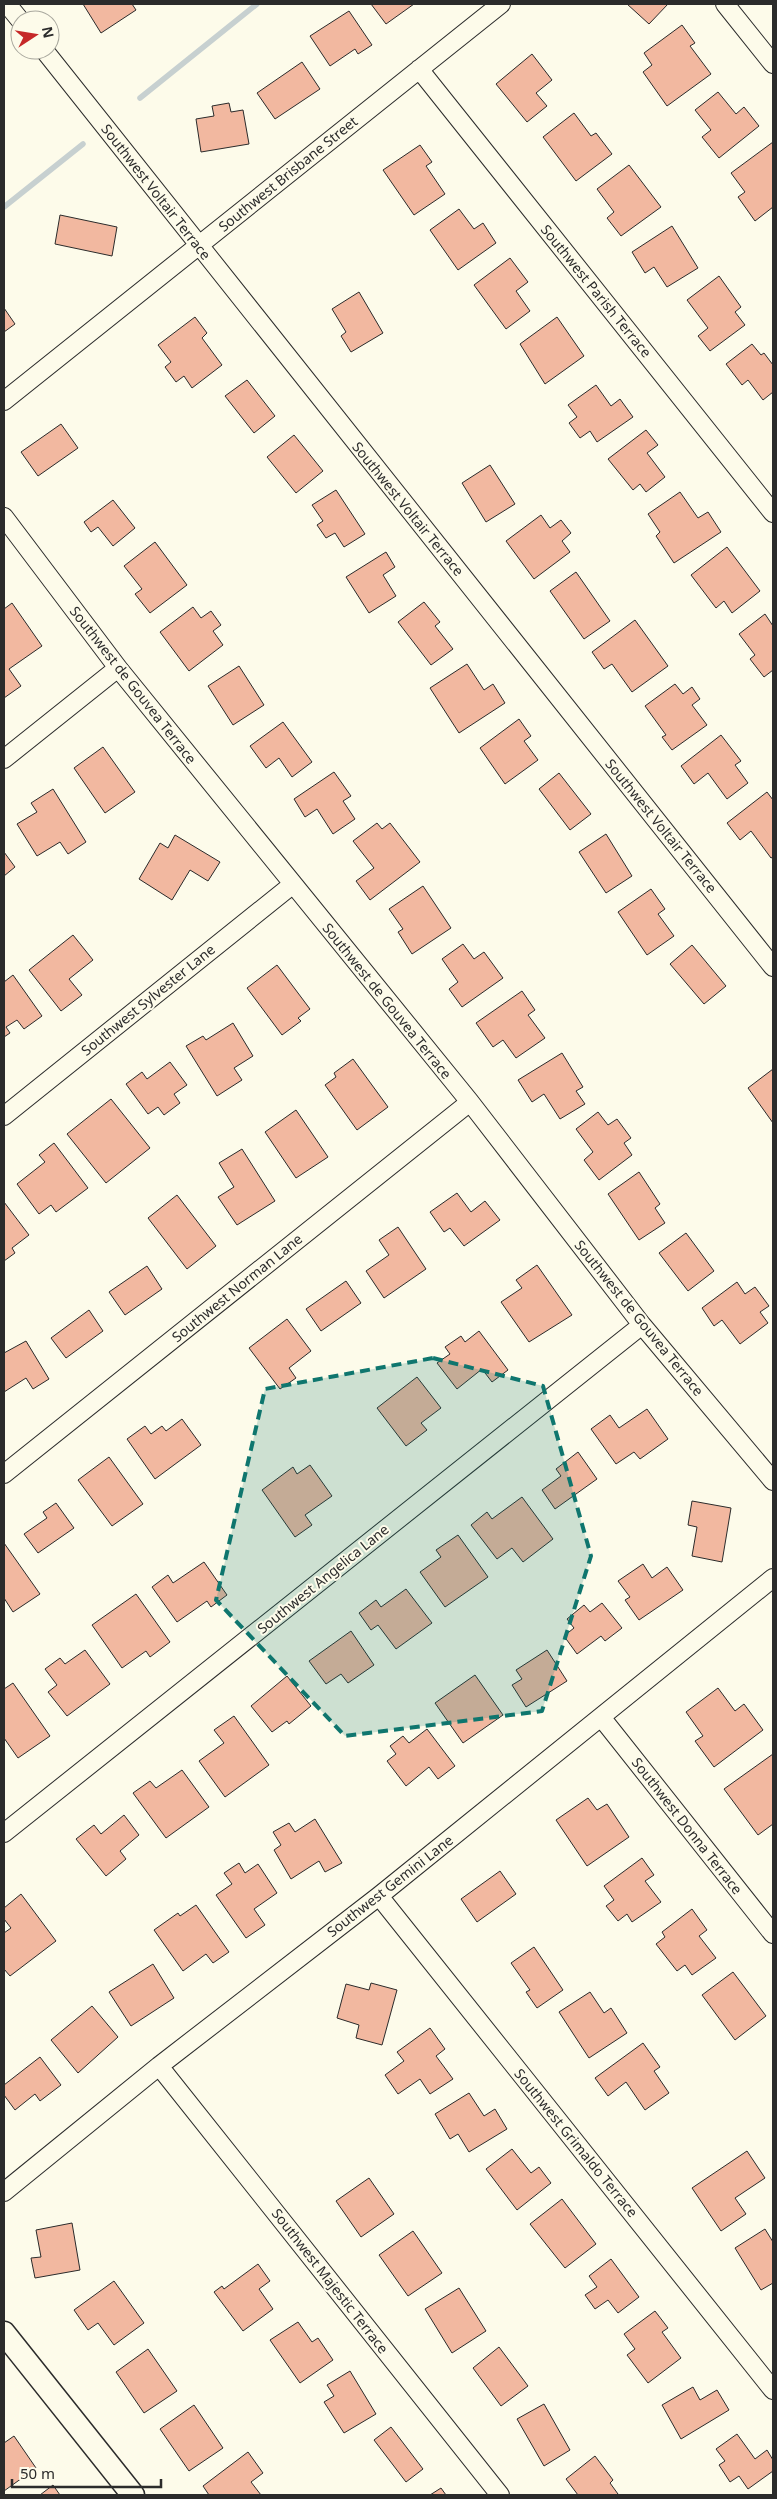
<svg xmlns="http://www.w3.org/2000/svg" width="777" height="2499" viewBox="0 0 777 2499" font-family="'Noto Sans',sans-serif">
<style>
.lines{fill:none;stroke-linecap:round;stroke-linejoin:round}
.stream{stroke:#c7d0d0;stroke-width:5.5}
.building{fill:#f2b8a0;stroke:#2b2b2b}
.minor-casing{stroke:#2b2b2b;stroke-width:20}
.tertiary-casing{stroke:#2b2b2b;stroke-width:25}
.minor{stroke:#fdfbea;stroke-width:18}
.tertiary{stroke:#fdfbea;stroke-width:22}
.marked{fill:#0f766e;fill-opacity:0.2;stroke:#0f766e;stroke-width:4;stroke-dasharray:10 6;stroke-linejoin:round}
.labels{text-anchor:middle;stroke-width:4;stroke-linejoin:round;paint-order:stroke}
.street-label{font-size:14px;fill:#2b2b2b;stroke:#fdfbea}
</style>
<rect width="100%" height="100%" fill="#fdfbea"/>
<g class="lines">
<!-- stream -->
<path class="stream" d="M140 98 257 4
M4 207 83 144"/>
</g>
<!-- building -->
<path class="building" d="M83 4H132L136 10 101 33Z
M371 4H414L386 24Z
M627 4H668L649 24Z
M349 11 372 45 358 54 355 49 330 66 310 36Z
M682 25 695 43 690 46 711 74 667 106 643 72 652 65 644 53Z
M532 54 552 80 536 93 547 106 527 122 496 84Z
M302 62 320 89 275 119 257 93Z
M718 92 736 114 744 107 759 126 719 158 702 137 711 130 695 110Z
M229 103 231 112 243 110 249 144 201 152 196 119 214 116 212 106Z
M574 113 591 136 596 133 612 154 576 181 543 137Z
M773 142V207L755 221 738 197 745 192 731 173Z
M420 145 432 162 426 166 445 194 414 215 383 170Z
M629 165 661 207 621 236 607 218 614 212 597 189Z
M459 209 474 229 483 223 496 243 458 270 430 230Z
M60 215 117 227 112 256 55 244Z
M672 226 698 268 667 287 654 267 645 273 632 252Z
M510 258 528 282 516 291 530 311 506 329 474 285Z
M719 276 741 307 735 312 745 325 710 351 698 336 708 328 687 300Z
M359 292 383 333 351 352 341 336 346 332 332 309Z
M4 308 15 324 4 332Z
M195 317 207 333 202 338 222 365 192 388 184 376 176 382 165 367 171 362 158 345Z
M557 317 584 356 545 384 520 344Z
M752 344 761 355 764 353 773 365V392L763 400 748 380 742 385 726 364Z
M247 380 275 416 254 433 225 396Z
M596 385 611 406 620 399 633 417 597 442 590 431 580 438 569 423 577 417 568 405Z
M61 424 78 448 38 476 21 452Z
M646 430 658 445 647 453 665 477 646 492 640 484 633 490 608 459Z
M294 435 323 471 296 493 267 457Z
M490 465 515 504 486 522 462 483Z
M336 490 365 534 344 547 335 533 326 538 317 525 323 521 312 505Z
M680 492 698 518 708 512 721 532 674 563 656 536 660 532 648 514Z
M113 500 135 528 113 546 98 527 91 532 84 522Z
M541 515 550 528 561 520 571 533 562 541 570 552 534 579 506 541Z
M155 542 187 585 150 613 135 594 142 589 124 566Z
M727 547 760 591 732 613 724 601 716 608 691 575Z
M386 552 395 567 383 575 396 596 369 613 346 577Z
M576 572 610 621 584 639 550 591Z
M424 602 440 622 435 626 453 649 431 665 398 622Z
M12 603 42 646 9 669 21 686 4 698V609Z
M193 607 201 618 211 611 221 625 213 631 223 645 189 671 160 632Z
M765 614 773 626V670L764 677 750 659 755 655 739 634Z
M635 620 668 666 632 692 612 664 604 669 592 652Z
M467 664 484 690 493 684 505 703 459 733 430 688Z
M239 666 264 705 233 725 208 686Z
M675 684 683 694 692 687 700 699 692 705 707 725 672 750 662 737 666 735 645 706Z
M519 719 531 736 524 741 538 760 505 784 480 748Z
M283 722 312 762 292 777 279 758 266 768 250 746Z
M721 735 741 761 735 765 748 783 727 799 708 773 694 784 681 766Z
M103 747 135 792 105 813 74 768Z
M334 772 351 796 343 801 355 819 333 834 317 809 305 817 294 799Z
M559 773 591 814 570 830 539 789Z
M53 789 86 842 68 854 60 842 37 856 17 824 37 812 31 803Z
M767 792 773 800V857L771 858 751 831 740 840 727 823Z
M377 823 382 829 390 823 420 862 370 900 356 881 374 868 353 841Z
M606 834 632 876 606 893 579 852Z
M175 835 220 862 208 881 190 870 172 900 139 879 160 843 168 848Z
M4 852 15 867 4 876Z
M423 886 451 928 412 954 398 932 403 929 389 909Z
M651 889 665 909 658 914 674 936 647 955 618 912Z
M73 935 93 960 69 979 82 995 61 1011 29 970Z
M463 944 474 959 484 952 503 978 462 1007 449 989 458 982 442 959Z
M692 945 726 986 704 1004 670 964Z
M277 965 310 1009 298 1018 301 1021 282 1035 247 988Z
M13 975 42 1016 24 1029 17 1020 6 1027 10 1033 4 1037V982Z
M522 991 535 1010 528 1015 545 1038 516 1058 503 1040 493 1047 476 1023Z
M233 1023 253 1056 234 1068 242 1080 217 1096 186 1046 203 1036 206 1040Z
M562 1053 583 1087 576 1091 585 1104 560 1119 544 1094 532 1102 518 1080Z
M353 1059 388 1107 357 1130 325 1085 336 1077 334 1073Z
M170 1062 187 1085 174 1094 180 1103 164 1115 158 1107 148 1114 126 1084 142 1072 147 1079Z
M773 1069V1123L748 1088Z
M111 1099 150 1148 106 1183 67 1134Z
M296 1110 328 1157 296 1178 265 1132Z
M598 1112 608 1125 617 1119 631 1138 624 1143 632 1155 599 1180 584 1160 593 1152 576 1129Z
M54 1143 88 1188 56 1212 51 1205 39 1214 17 1184 45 1162 39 1155Z
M242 1149 275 1201 237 1225 218 1197 234 1187 219 1163Z
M639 1172 660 1204 655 1208 665 1223 639 1240 608 1194Z
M457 1193 471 1212 485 1201 500 1220 464 1246 450 1228 444 1232 430 1212Z
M177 1195 216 1246 187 1269 148 1218Z
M4 1202 29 1235 12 1248 15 1253 4 1261Z
M398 1227 426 1269 384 1298 366 1271 389 1255 379 1240Z
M686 1233 714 1271 688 1291 659 1253Z
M537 1265 572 1315 529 1342 501 1302 522 1288 516 1280Z
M147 1266 162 1289 125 1315 109 1292Z
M346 1281 361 1303 321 1331 306 1309Z
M737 1282 745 1294 755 1287 769 1306 760 1312 768 1323 740 1344 722 1320 714 1326 702 1308Z
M89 1310 103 1331 66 1358 51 1338Z
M287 1319 311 1351 289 1368 296 1378 280 1389 249 1348Z
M479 1331 508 1370 492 1382 482 1369 457 1389 437 1363 450 1354 445 1347 461 1336 465 1342Z
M26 1341 49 1379 33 1389 26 1378 4 1392V1353Z
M417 1377 441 1408 421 1423 427 1430 406 1446 377 1408Z
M647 1409 668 1439 640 1459 634 1452 616 1464 591 1429 610 1415 619 1428Z
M182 1419 201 1445 155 1479 127 1439 145 1426 151 1434 162 1426 166 1431Z
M578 1452 597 1479 555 1509 542 1490 561 1476 556 1469Z
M109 1457 143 1504 112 1526 78 1480Z
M310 1465 332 1496 305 1515 312 1525 295 1537 262 1490 293 1467 297 1474Z
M522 1497 553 1539 523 1562 512 1548 497 1559 471 1525 487 1512 492 1519Z
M692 1501 731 1508 722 1562 692 1556 697 1527 688 1525Z
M56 1503 74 1528 38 1553 24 1534 47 1518 43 1512Z
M458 1535 488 1577 445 1607 420 1572 441 1557 436 1550Z
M4 1543 40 1594 13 1612 4 1598Z
M204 1562 227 1595 211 1607 207 1601 177 1622 152 1587 168 1575 173 1583Z
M643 1564 652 1578 667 1567 683 1590 639 1620 625 1600 630 1597 618 1581Z
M406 1589 432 1623 396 1649 378 1625 371 1630 359 1613 376 1600 381 1607Z
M136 1594 170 1642 150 1657 146 1651 122 1668 92 1625Z
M602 1603 622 1628 605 1641 601 1636 577 1654 564 1636 574 1628 567 1619 584 1605 590 1612Z
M351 1631 374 1665 348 1683 341 1674 326 1684 309 1661Z
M85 1650 110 1684 67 1716 48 1692 57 1685 45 1669 60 1658 65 1664Z
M547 1650 567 1681 526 1707 512 1685 522 1679 516 1670Z
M475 1675 503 1715 463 1743 435 1703Z
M287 1676 311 1706 289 1724 287 1721 272 1732 251 1706Z
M13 1683 50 1736 18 1758 4 1738V1689Z
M718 1688 735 1711 744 1704 763 1730 714 1767 695 1741 703 1736 686 1712Z
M234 1716 269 1765 225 1797 199 1761 224 1743 214 1730Z
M427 1729 455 1766 438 1779 429 1767 406 1786 387 1761 396 1754 390 1746 403 1736 409 1743Z
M773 1754V1824L758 1835 724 1789Z
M182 1770 209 1807 166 1838 133 1793 150 1781 156 1788Z
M588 1798 597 1810 607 1804 629 1837 587 1866 556 1820Z
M124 1815 139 1835 120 1851 126 1859 106 1876 76 1839 94 1825 101 1834Z
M315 1819 342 1863 325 1872 319 1861 291 1879 274 1850 281 1845 273 1832 289 1823 295 1832Z
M642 1858 654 1875 645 1881 661 1902 632 1922 627 1914 618 1921 606 1906 614 1900 604 1886Z
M239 1863 245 1873 258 1864 277 1893 254 1909 265 1925 246 1938 216 1895 232 1884 224 1873Z
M500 1871 516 1894 477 1922 461 1899Z
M21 1894 56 1941 10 1976 4 1969V1933L11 1928 4 1919V1908Z
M196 1905 229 1952 213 1963 206 1954 183 1971 154 1930 178 1913 180 1916Z
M692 1909 707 1930 699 1936 716 1958 692 1975 685 1965 677 1971 656 1944 665 1937 662 1932Z
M534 1947 563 1990 537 2008 526 1992 530 1990 511 1963Z
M153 1964 174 1998 131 2026 109 1992Z
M733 1972 766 2016 735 2040 702 1995Z
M371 1983 397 1990 382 2045 356 2038 359 2025 337 2018 346 1984 369 1990Z
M590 1992 604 2013 611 2008 627 2033 589 2058 559 2012Z
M92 2006 118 2037 78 2073 51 2040Z
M430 2028 445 2049 436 2056 453 2079 430 2094 420 2079 398 2094 385 2075 404 2061 397 2052Z
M643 2043 660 2067 654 2071 669 2093 645 2110 626 2082 608 2096 595 2078Z
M40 2057 61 2085 40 2101 35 2094 15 2110 4 2095V2085Z
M469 2093 484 2116 495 2109 507 2129 469 2152 458 2134 450 2139 435 2114Z
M512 2149 531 2173 539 2167 551 2183 517 2210 486 2169Z
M747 2151 765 2178 735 2198 746 2214 721 2231 692 2188Z
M369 2178 394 2214 361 2237 336 2201Z
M562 2199 596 2244 565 2268 530 2224Z
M72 2223 80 2270 35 2278 31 2258 41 2257 36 2230Z
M765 2229 773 2242V2283L761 2290 735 2248Z
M413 2231 442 2273 408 2296 379 2255Z
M611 2259 639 2297 618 2313 608 2300 595 2309 585 2295 597 2287 589 2276Z
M258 2264 270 2281 259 2289 273 2309 243 2331 214 2292 222 2286 224 2289Z
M114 2281 144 2323 114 2345 98 2323 88 2330 74 2310Z
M459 2288 486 2331 452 2353 425 2309Z
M655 2311 668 2328 662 2332 681 2358 648 2383 627 2355 635 2349 624 2334Z
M298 2322 312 2342 318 2338 333 2360 300 2383 270 2340Z
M499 2347 528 2386 501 2406 473 2368Z
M148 2349 177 2391 144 2413 116 2372Z
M350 2371 376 2414 344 2433 324 2402 334 2396 327 2385Z
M693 2387 700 2400 717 2390 729 2410 681 2439 662 2405Z
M544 2404 570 2450 544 2466 517 2419Z
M194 2405 223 2448 189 2471 160 2429Z
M391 2427 423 2469 406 2482 374 2440Z
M737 2434 755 2459 767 2450 773 2460V2471L748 2489 739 2476 730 2482 719 2465 725 2461 716 2449Z
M14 2436 36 2468 4 2491V2443Z
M248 2452 263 2473 251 2482 261 2495H209L203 2486Z
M595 2456 613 2480 610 2483 618 2494 616 2495H578L566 2479Z
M53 2485 60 2495H40Z
M441 2488 446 2495H430Z"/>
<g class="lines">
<!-- minor casing -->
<g class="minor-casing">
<path id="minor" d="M7 4 20 20
M725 4 773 64
M44 50 773 967
M419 69 773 513
M4 401 501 4
M4 517 118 668 470 1102 642 1325 773 1481
M4 759 118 668
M4 1116 292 885
M4 1474 470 1102
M601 1717 773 1934
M4 1833 642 1325
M379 1896 773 2390
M159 2066 500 2495
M4 2192 159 2066 379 1896 773 1578"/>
</g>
<!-- tertiary casing -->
<g class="tertiary-casing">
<path id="tertiary" d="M4 2333 133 2495"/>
</g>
<!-- minor -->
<use href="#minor" class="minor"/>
<!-- tertiary -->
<use href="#tertiary" class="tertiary"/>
</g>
<!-- marked area -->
<path class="marked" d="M433 1358 543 1386 591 1556 542 1711 345 1736 216 1600 265 1389Z"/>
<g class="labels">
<!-- street labels -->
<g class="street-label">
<text transform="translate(288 174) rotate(-39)" y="5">Southwest Brisbane Street</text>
<text transform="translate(156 192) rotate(52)" y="5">Southwest Voltair Terrace</text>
<text transform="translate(596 291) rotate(51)" y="5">Southwest Parish Terrace</text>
<text transform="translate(408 509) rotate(51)" y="5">Southwest Voltair Terrace</text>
<text transform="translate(133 685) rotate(52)" y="5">Southwest de Gouvea Terrace</text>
<text transform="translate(661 826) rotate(51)" y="5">Southwest Voltair Terrace</text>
<text transform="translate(148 1000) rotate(-39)" y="5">Southwest Sylvester Lane</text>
<text transform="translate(387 1001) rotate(51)" y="5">Southwest de Gouvea Terrace</text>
<text transform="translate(237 1288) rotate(-39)" y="5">Southwest Norman Lane</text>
<text transform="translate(639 1318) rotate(51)" y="5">Southwest de Gouvea Terrace</text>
<text transform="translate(323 1579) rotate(-39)" y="5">Southwest Angelica Lane</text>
<text transform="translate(687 1826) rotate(52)" y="5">Southwest Donna Terrace</text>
<text transform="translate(390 1886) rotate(-38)" y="5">Southwest Gemini Lane</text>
<text transform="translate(576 2143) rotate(51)" y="5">Southwest Grimaldo Terrace</text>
<text transform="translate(330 2281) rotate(52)" y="5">Southwest Majestic Terrace</text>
</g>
</g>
<!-- border -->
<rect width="777" height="2499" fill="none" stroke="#2b2b2b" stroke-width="10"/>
<!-- north arrow -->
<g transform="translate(35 35) rotate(78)"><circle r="24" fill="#fdfbea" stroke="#a9a89e"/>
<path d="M0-4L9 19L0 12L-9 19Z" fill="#c62828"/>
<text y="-8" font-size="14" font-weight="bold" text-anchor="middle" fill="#2b2b2b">N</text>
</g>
<!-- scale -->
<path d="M12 2479v8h149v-8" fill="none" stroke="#2b2b2b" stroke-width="2.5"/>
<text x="20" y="2479" font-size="15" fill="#2b2b2b" stroke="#fdfbea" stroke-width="4" paint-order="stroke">50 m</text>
</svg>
